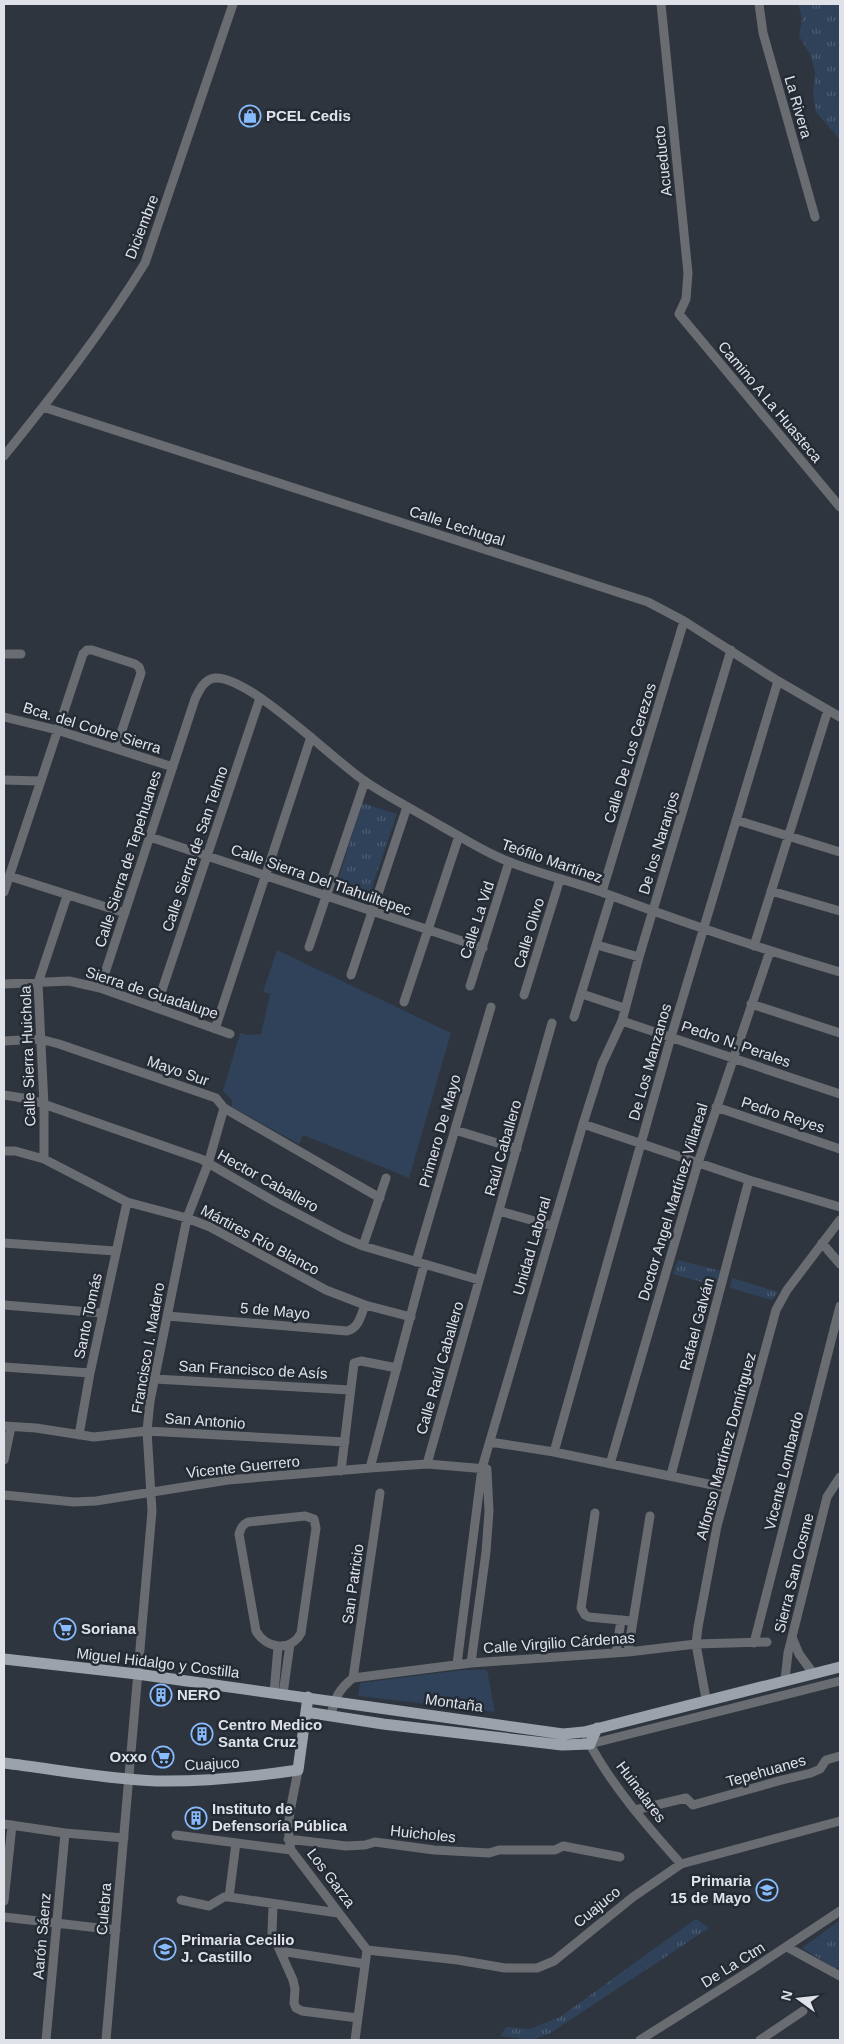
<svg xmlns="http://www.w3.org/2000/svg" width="844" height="2044" viewBox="0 0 844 2044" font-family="Arial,sans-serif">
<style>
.green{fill:#2f425a}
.park{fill:url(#park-tufts)}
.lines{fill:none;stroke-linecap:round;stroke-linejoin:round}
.minor{stroke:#696c71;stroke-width:9}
.major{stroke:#9ba2ab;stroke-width:11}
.labels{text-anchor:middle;stroke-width:5;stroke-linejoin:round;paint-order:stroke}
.street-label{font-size:15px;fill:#dfe3e9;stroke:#252b34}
.poi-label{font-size:15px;font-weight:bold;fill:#dfe3e9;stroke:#252b34;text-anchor:start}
</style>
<defs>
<pattern id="park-tufts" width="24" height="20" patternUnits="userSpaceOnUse" patternTransform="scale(1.25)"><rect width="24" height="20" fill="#2f425a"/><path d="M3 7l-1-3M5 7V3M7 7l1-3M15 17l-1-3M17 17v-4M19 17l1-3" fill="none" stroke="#4d5d72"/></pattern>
</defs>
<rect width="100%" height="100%" fill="#2e353e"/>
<!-- green -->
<path class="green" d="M277 950 451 1033 409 1178 303 1135 299 1144 232 1107V1100L223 1091 240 1033 248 1035 261 1034 270 994 263 992Z
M462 1670H487L495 1712 358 1696 360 1683Z"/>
<!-- park -->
<path class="park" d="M798 4H840V140L816 112 813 94 815 72 810 54 799 36 802 18Z
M362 803 397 814 367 902 334 893Z
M678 1260 721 1271 717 1286 673 1274Z
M732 1278 778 1292 772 1300 730 1288Z
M694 1920H698L709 1928 549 2034 531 2040 500 2036 507 2027 530 2029 560 2017Z
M839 1921 840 1967 835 1968 802 1948Z"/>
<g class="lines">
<!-- minor -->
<path class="minor" d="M661 4 688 273 686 299 679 314 840 507
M759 4 763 33 815 217
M43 407 648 602 684 621 778 681 840 717
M4 456C54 394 103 331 145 263L233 4
M4 654H21
M4 717 57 730 173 767
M4 780 40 781
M736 820 840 852
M150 837 483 948
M9 876 125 913
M771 891 840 911
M4 892 83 654 87 650H92L135 664 139 667 141 673 116 748
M602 892 684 621
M597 945 639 957
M754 946 828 710
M309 947 365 781
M351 975 407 807
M4 984 69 981 100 988 230 1034
M470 986 509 862
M100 988 195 699C199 691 204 679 215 678 250 676 334 761 366 782 390 798 416 811 441 826 463 838 484 852 507 861 539 874 572 881 604 893 682 922 761 949 840 972
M582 994 624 1008
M524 995 560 879
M404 1002 459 836
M751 1004 840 1033
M156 1008 260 698
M574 1017 611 896
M622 1021 840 1094
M215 1029 311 737
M4 1041 40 1039 59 1044 216 1098 224 1108 380 1198
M4 1095 29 1099 201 1159 277 1203 342 1237 363 1246 479 1280
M716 1107 840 1149
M583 1124 749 1180 840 1207
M455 1130 517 1149
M4 1151H15L44 1159 127 1202 187 1218 210 1227 326 1290 365 1305 411 1317
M44 1159V1105L38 983 67 896
M499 1211 552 1226
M4 1243 115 1251
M822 1243 840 1264
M363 1246 386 1178
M416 1262 491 1007
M4 1305 102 1313
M167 1316 347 1331C359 1328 361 1315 365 1305
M4 1367 90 1373
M155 1379 350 1390
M4 1426 36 1428 94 1437 147 1431 345 1442
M79 1435 90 1373 127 1202
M490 1442 554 1452 727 1488
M554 1452 671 1037 778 681
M4 1460 11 1427
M427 1464 552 1023
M610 1464 698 1163 770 951
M370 1468 424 1265
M341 1471 354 1363 361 1361 397 1368
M671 1475 749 1180
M4 1495 74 1502 96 1501 228 1480 370 1468 427 1464 487 1469
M595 1513 581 1608 585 1615 589 1617 631 1621
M305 1516 314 1519 316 1528 301 1633C291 1652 266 1649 256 1631L239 1534C241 1528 242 1525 248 1522Z
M792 1637 799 1654 813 1673
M754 1643 840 1306
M628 1652 650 1516
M616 1653 621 1620
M471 1663 486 1552 489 1511 487 1471
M457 1664 482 1468 583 1124 602 1064 622 1021 639 957 731 650
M353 1678 380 1493
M785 1680 788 1653 827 1497 840 1477
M274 1693 278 1647
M283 1694 290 1644
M706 1699 696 1644 698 1627 717 1526 776 1310 787 1290 840 1220
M331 1716C334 1699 339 1689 353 1678L471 1663 628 1652 696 1644 767 1642
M587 1739C611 1785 647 1826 681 1864
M590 1744 840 1681
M298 1770C294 1796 284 1824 291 1850L367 1950 355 2040
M635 1810 686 1798 693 1805 782 1780 811 1773 820 1769 826 1760 840 1756
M4 1824 65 1833 124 1838
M176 1835 291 1850
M288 1839 346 1846 365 1845 375 1842 434 1850 489 1853 499 1850H555L563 1846 620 1857
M229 1897 236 1843
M181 1900 209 1906 224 1897H229L338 1913
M4 1901 12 1825
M273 1905 272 1933 293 1980 295 1989 294 2003 296 2008 302 2011 358 2018
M4 1917 116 1930
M787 1947 840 1976
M367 1950 458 1960 505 1968H537L554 1961 633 1897 681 1864 840 1821
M280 1951 365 1964
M46 2040 65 1833
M106 2040 152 1511 147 1431 150 1401 187 1218 208 1164 224 1108
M640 2040 751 1970 840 1911
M760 2040 803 2011"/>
<!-- major -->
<path class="major" d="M4 1659 137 1674 563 1734 584 1732 840 1667
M306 1712 383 1724 562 1745 590 1744 597 1728
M4 1763C54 1769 105 1779 156 1781 204 1782 251 1777 298 1770L308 1697"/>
</g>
<!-- icons -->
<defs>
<g id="shop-ring" transform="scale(1.125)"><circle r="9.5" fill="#252b34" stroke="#88bbfc" stroke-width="1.5"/><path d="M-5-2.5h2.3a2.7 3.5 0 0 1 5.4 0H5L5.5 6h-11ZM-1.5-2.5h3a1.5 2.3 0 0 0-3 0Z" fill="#88bbfc"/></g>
<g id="supermarket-ring" transform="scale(1.125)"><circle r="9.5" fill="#252b34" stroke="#88bbfc" stroke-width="1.5"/><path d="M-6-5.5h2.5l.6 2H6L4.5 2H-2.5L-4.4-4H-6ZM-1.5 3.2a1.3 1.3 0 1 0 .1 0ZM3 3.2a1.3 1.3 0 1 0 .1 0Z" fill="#88bbfc"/></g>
<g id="building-ring" transform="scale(1.125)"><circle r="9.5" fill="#252b34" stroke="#88bbfc" stroke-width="1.5"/><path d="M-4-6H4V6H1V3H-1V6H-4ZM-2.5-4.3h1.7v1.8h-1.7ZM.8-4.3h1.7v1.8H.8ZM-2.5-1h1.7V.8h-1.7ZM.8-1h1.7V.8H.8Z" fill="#88bbfc"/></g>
<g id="school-ring" transform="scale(1.125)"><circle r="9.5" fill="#252b34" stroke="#88bbfc" stroke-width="1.5"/><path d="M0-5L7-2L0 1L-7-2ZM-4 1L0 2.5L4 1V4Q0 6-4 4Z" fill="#88bbfc"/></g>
</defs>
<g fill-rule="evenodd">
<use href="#shop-ring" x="250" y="116"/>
<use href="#supermarket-ring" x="65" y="1629"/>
<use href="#building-ring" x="161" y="1695"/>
<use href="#building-ring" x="202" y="1734"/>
<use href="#supermarket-ring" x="163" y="1757"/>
<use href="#building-ring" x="196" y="1818"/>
<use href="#school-ring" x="767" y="1890"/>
<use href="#school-ring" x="165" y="1949"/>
</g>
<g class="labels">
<!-- street labels -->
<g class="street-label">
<text transform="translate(798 107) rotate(74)" y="5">La Rivera</text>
<text transform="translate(663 161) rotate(-96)" y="5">Acueducto</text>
<text transform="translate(142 227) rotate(-69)" y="5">Diciembre</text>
<text transform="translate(770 402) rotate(50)" y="5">Camino A La Huasteca</text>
<text transform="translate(457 526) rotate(18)" y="5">Calle Lechugal</text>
<text transform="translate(92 728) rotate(17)" y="5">Bca. del Cobre Sierra</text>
<text transform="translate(630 753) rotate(-73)" y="5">Calle De Los Cerezos</text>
<text transform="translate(659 843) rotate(-73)" y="5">De los Naranjos</text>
<text transform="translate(195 849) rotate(-71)" y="5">Calle Sierra de San Telmo</text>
<text transform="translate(128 859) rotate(-72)" y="5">Calle Sierra de Tepehuanes</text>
<text transform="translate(552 861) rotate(19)" y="5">Teófilo Martínez</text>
<text transform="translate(321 880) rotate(19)" y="5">Calle Sierra Del Tlahuiltepec</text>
<text transform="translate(477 920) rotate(-72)" y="5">Calle La Vid</text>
<text transform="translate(529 933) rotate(-73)" y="5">Calle Olivo</text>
<text transform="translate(152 993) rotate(18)" y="5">Sierra de Guadalupe</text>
<text transform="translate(736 1044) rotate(19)" y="5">Pedro N. Perales</text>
<text transform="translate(28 1056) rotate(-92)" y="5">Calle Sierra Huichola</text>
<text transform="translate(650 1062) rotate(-74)" y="5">De Los Manzanos</text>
<text transform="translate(178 1071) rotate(19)" y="5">Mayo Sur</text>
<text transform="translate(783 1115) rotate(18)" y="5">Pedro Reyes</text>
<text transform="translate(440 1131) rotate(-74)" y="5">Primero De Mayo</text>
<text transform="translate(503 1148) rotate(-74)" y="5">Raúl Caballero</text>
<text transform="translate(268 1181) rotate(29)" y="5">Hector Caballero</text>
<text transform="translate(673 1202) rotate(-73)" y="5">Doctor Angel Martínez Villareal</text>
<text transform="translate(260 1240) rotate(28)" y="5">Mártires Río Blanco</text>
<text transform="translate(532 1246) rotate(-74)" y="5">Unidad Laboral</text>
<text transform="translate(275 1311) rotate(5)" y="5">5 de Mayo</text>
<text transform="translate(88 1316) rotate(-78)" y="5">Santo Tomás</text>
<text transform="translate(697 1324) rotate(-75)" y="5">Rafael Galván</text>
<text transform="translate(148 1348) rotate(-80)" y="5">Francisco I. Madero</text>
<text transform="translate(440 1368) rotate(-74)" y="5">Calle Raúl Caballero</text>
<text transform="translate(253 1370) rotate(3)" y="5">San Francisco de Asís</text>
<text transform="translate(205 1421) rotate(4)" y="5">San Antonio</text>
<text transform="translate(726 1446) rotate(-75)" y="5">Alfonso Martínez Domínguez</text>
<text transform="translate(243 1467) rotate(-6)" y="5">Vicente Guerrero</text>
<text transform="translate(784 1471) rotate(-76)" y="5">Vicente Lombardo</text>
<text transform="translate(794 1573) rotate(-76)" y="5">Sierra San Cosme</text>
<text transform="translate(353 1584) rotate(-82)" y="5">San Patricio</text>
<text transform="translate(559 1643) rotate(-4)" y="5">Calle Virgilio Cárdenas</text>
<text transform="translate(158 1663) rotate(7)" y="5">Miguel Hidalgo y Costilla</text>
<text transform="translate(454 1703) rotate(8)" y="5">Montaña</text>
<text transform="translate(212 1764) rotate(-3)" y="5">Cuajuco</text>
<text transform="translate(766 1771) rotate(-16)" y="5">Tepehuanes</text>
<text transform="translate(641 1792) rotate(53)" y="5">Huinalares</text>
<text transform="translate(423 1834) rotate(6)" y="5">Huicholes</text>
<text transform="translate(331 1878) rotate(53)" y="5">Los Garza</text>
<text transform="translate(597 1907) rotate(-39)" y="5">Cuajuco</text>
<text transform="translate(104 1909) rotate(-85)" y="5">Culebra</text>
<text transform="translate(42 1936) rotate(-85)" y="5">Aarón Sáenz</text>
<text transform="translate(733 1965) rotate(-32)" y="5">De La Ctm</text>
</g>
<!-- poi labels -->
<g class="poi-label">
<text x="266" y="121">PCEL Cedis</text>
<text x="81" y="1634">Soriana</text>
<text x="177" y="1700">NERO</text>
<text x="218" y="1730">Centro Medico<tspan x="218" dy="17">Santa Cruz</tspan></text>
<text x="147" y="1762" text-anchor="end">Oxxo</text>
<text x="212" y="1814">Instituto de<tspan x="212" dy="17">Defensoría Pública</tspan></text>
<text x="751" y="1886" text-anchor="end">Primaria<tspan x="751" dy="17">15 de Mayo</tspan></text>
<text x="181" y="1945">Primaria Cecilio<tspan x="181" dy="17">J. Castillo</tspan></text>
</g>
</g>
<!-- border -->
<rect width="844" height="2044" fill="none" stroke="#dfe3e9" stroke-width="10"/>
<!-- north arrow -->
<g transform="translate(799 1999) rotate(285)" stroke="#252b34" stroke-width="4" paint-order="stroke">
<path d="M0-4L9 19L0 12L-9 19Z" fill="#dfe3e9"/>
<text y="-8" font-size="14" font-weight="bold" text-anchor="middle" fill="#dfe3e9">N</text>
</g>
</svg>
